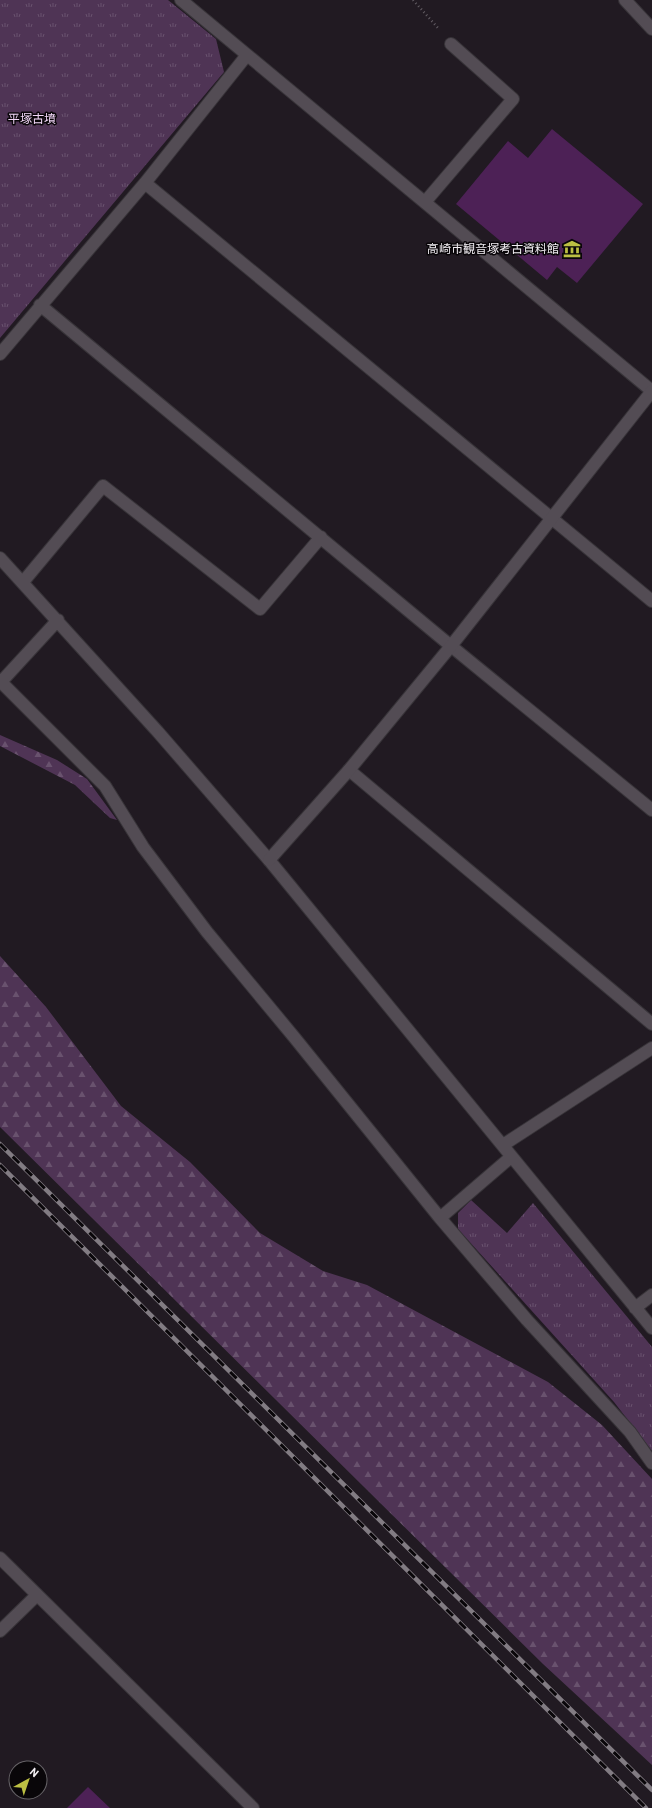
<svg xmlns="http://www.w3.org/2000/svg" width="652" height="1808" viewBox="0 0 652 1808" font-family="Barlow,'Noto Sans JP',sans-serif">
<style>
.forest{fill:url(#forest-firs)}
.park{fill:url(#park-tufts)}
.building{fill:#4d2156}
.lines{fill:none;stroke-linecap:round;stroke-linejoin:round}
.street-casing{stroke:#383439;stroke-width:14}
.secondary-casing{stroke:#383439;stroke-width:14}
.path{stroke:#645e65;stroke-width:2.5;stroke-dasharray:1 3;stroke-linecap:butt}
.street{stroke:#534c54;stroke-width:12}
.secondary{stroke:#534c54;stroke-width:12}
.rail-casing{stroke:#827c83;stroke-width:4.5}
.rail{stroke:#090609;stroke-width:3;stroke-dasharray:9;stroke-linecap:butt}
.labels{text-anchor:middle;stroke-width:3;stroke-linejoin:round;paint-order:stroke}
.park-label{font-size:12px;fill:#f2d7f8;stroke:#090609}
.poi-label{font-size:12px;fill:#f2eef3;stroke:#090609;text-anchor:end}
</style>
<defs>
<pattern id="forest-firs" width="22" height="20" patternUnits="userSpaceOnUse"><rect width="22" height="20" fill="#4f3455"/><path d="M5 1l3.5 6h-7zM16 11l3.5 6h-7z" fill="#69526e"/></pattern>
<pattern id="park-tufts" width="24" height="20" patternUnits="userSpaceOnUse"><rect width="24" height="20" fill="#4f3455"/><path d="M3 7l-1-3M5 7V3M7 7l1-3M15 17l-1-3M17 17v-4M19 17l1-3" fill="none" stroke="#69526e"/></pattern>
</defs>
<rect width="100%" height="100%" fill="#211a22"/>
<!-- forest -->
<path class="forest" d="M0 735 57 760 87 779 117 820 110 818 75 785 0 746Z
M0 956 46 1007 121 1106 190 1162 260 1233 323 1271 367 1285 548 1382 602 1425 652 1479V1765L543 1664 0 1127Z"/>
<!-- park -->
<path class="park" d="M0 0H168L216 39 224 72 0 338Z
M471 1200 507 1233 533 1203 652 1347V1451L614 1402 458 1229V1213Z"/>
<!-- building -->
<path class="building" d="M552 129 643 204 577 283 557 267 547 280 456 204 508 141 528 158Z
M88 1787 110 1808H67Z"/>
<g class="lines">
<!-- street casing -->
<g class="street-casing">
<path id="street" d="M181 0 652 391
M145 183 652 601
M425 202 513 99 451 44
M40 305 451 646 652 810
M0 354 145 183 247 55
M0 558 158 732 269 860 652 1328
M23 582 103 486 260 609 321 537
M0 681 105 786 143 847 207 932 294 1037 440 1218 527 1320 630 1432 652 1463
M1 682 58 620
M349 770 652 1024
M503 1145 652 1048
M440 1218 511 1157
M635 1308 652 1295
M0 1558 253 1808
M0 1631 37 1595"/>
</g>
<!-- secondary casing -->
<g class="secondary-casing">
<path id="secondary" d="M625 0 652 29
M269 860 349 770 451 646 652 391"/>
</g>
<!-- path -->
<path class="path" d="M413 0 438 28"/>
<!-- street -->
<use href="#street" class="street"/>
<!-- secondary -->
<use href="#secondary" class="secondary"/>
<!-- rail casing -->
<g class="rail-casing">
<path id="rail" d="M0 1144 652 1790
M0 1165 646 1808"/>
</g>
<!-- rail -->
<use href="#rail" class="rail"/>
</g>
<!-- icons -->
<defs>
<g id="museum-bare" transform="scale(1.38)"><path d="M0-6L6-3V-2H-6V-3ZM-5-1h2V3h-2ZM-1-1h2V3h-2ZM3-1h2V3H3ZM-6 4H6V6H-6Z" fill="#bcbf43" stroke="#090609" stroke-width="2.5" paint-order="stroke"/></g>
</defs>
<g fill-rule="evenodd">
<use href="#museum-bare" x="572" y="249"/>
</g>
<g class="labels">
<!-- park labels -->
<g class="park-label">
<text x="32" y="123">平塚古墳</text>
</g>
<!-- poi labels -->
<g class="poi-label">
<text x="559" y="253">高崎市観音塚考古資料館</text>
</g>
</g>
<!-- north arrow -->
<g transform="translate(28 1780) rotate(40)"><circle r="19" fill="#090609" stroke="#666367"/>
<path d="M0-3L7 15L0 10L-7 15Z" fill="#bcbf43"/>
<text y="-6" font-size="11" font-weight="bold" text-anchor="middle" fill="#f2eef3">N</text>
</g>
</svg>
